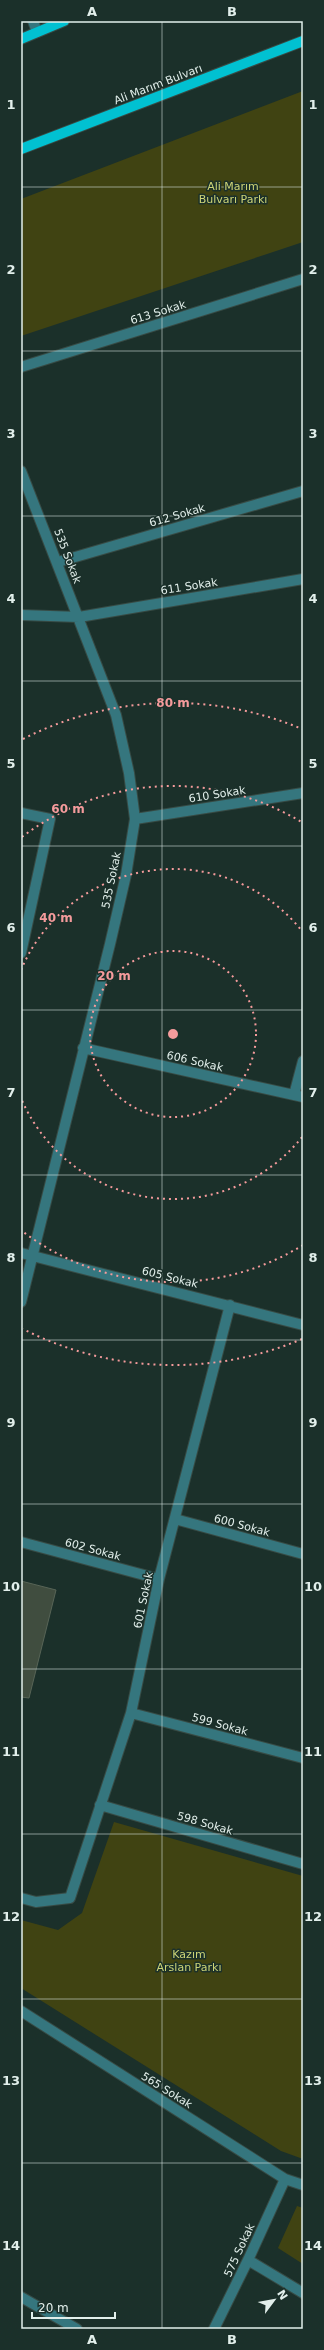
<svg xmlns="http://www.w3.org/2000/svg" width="324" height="2350" viewBox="0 0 324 2350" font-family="'DejaVu Sans',sans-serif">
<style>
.green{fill:#404312}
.building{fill:#404d3f;stroke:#576456}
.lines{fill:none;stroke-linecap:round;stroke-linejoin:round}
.minor-casing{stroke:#374b45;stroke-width:12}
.major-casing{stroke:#374b45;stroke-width:12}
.minor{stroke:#35767e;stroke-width:10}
.major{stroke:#01c1d1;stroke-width:10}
.grid{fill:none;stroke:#e2efeb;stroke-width:1;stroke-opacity:0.55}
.ring{fill:none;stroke:#f59b9c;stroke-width:2;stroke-dasharray:2 4}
.labels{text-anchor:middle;stroke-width:3;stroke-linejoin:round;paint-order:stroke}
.street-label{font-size:11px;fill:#e2efeb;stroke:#1b302a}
.park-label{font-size:11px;fill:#cdd476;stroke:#1b302a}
.centre{fill:#f59b9c;stroke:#1b302a;stroke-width:2}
.ring-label{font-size:12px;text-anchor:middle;font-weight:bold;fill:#f59b9c;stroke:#1b302a;stroke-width:3;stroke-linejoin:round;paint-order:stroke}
.neatline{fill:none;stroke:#e2efeb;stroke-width:1.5}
.grid-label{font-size:13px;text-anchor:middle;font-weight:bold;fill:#e2efeb}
</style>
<rect width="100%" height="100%" fill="#1b302a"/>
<!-- green -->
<path class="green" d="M303 91V242L21 336V199Z
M114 1822 303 1876V2159L281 2151 21 1988V1920L58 1930 82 1913Z
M297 2206 303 2208V2264L278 2248Z"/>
<!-- building -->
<path class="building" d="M21 1581 56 1590 29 1698 21 1697Z"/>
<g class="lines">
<!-- minor casing -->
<g class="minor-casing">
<path id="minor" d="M33 21 37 32
M21 367 303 279
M21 471 116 715 129 773 135 819 126 875 110 944 21 1302
M58 562 303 491
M21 615 79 617 303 579
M21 813 50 819 21 953
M135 819 303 793
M83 1048 303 1097
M294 1095 303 1061
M21 1253 303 1325
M175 1519 303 1554
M21 1542 159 1579
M131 1713 303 1758
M100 1805 303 1864
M21 1898 36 1902 70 1898 131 1713 159 1579 230 1305
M21 2011 285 2179 303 2185
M248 2260 303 2293
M21 2297 77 2329
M214 2329 248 2260 285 2179"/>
</g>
<!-- major casing -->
<g class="major-casing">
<path id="major" d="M21 39 64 21
M21 149 303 41"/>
</g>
<!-- minor -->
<use href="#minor" class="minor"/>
<!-- major -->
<use href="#major" class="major"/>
</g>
<!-- grid -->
<path class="grid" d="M162 21V2329M21 187H303M21 351H303M21 516H303M21 681H303M21 846H303M21 1010H303M21 1175H303M21 1340H303M21 1504H303M21 1669H303M21 1834H303M21 1999H303M21 2163H303"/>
<!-- distance rings -->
<g class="ring">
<circle cx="173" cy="1034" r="83"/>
<path d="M302 1137A165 165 0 0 1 21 1098M21 970A165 165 0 0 1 302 931"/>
<path d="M303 1245A248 248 0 0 1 22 1231M22 837A248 248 0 0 1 303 823"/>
<path d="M302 1339A331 331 0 0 1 23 1329M23 739A331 331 0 0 1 302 729"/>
</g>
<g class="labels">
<!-- street labels -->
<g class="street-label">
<text transform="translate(158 84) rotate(-21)" y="4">Ali Marım Bulvarı</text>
<text transform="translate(158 312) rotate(-17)" y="4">613 Sokak</text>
<text transform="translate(177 515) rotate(-16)" y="4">612 Sokak</text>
<text transform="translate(68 556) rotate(69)" y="4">535 Sokak</text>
<text transform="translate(189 586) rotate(-9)" y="4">611 Sokak</text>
<text transform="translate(217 794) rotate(-9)" y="4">610 Sokak</text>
<text transform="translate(111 880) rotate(-78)" y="4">535 Sokak</text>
<text transform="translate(195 1061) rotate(13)" y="4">606 Sokak</text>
<text transform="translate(170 1277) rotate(14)" y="4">605 Sokak</text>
<text transform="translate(242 1525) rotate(15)" y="4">600 Sokak</text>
<text transform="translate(93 1549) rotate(15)" y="4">602 Sokak</text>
<text transform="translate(143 1600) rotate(-78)" y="4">601 Sokak</text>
<text transform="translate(220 1724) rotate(15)" y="4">599 Sokak</text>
<text transform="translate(205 1823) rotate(16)" y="4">598 Sokak</text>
<text transform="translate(167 2090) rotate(32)" y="4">565 Sokak</text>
<text transform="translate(239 2250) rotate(-65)" y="4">575 Sokak</text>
</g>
<!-- park labels -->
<g class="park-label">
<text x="233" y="190">Ali Marım<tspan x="233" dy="13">Bulvarı Parkı</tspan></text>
<text x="189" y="1958">Kazım<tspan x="189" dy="13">Arslan Parkı</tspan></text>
</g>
</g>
<circle cx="173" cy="1034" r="6" class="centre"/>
<g class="ring-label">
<text x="173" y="707">80 m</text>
<text x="68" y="813">60 m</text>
<text x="56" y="922">40 m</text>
<text x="114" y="980">20 m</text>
</g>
<!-- border -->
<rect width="324" height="2350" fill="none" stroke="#1b302a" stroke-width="44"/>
<!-- north arrow -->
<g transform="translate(274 2300) rotate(58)" stroke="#1b302a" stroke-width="3" paint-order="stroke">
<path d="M0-3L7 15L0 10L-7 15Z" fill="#e2efeb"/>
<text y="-6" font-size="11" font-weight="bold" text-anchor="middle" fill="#e2efeb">N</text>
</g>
<!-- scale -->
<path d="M32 2312v6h83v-6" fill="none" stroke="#e2efeb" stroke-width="2"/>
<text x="38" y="2312" font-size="12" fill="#e2efeb" stroke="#1b302a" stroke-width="3" paint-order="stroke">20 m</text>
<rect x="22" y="22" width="280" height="2306" class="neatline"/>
<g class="grid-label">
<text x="92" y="16">A</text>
<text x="232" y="16">B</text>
<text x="11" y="109">1</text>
<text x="313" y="109">1</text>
<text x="11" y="274">2</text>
<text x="313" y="274">2</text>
<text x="11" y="438">3</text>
<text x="313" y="438">3</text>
<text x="11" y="603">4</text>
<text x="313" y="603">4</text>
<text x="11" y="768">5</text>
<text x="313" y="768">5</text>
<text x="11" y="932">6</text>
<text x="313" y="932">6</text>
<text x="11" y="1097">7</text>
<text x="313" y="1097">7</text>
<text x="11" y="1262">8</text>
<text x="313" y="1262">8</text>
<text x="11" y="1427">9</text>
<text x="313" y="1427">9</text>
<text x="11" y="1591">10</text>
<text x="313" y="1591">10</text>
<text x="11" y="1756">11</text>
<text x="313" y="1756">11</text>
<text x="11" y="1921">12</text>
<text x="313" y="1921">12</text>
<text x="11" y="2085">13</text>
<text x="313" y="2085">13</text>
<text x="11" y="2250">14</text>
<text x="313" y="2250">14</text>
<text x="92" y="2344">A</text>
<text x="232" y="2344">B</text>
</g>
</svg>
